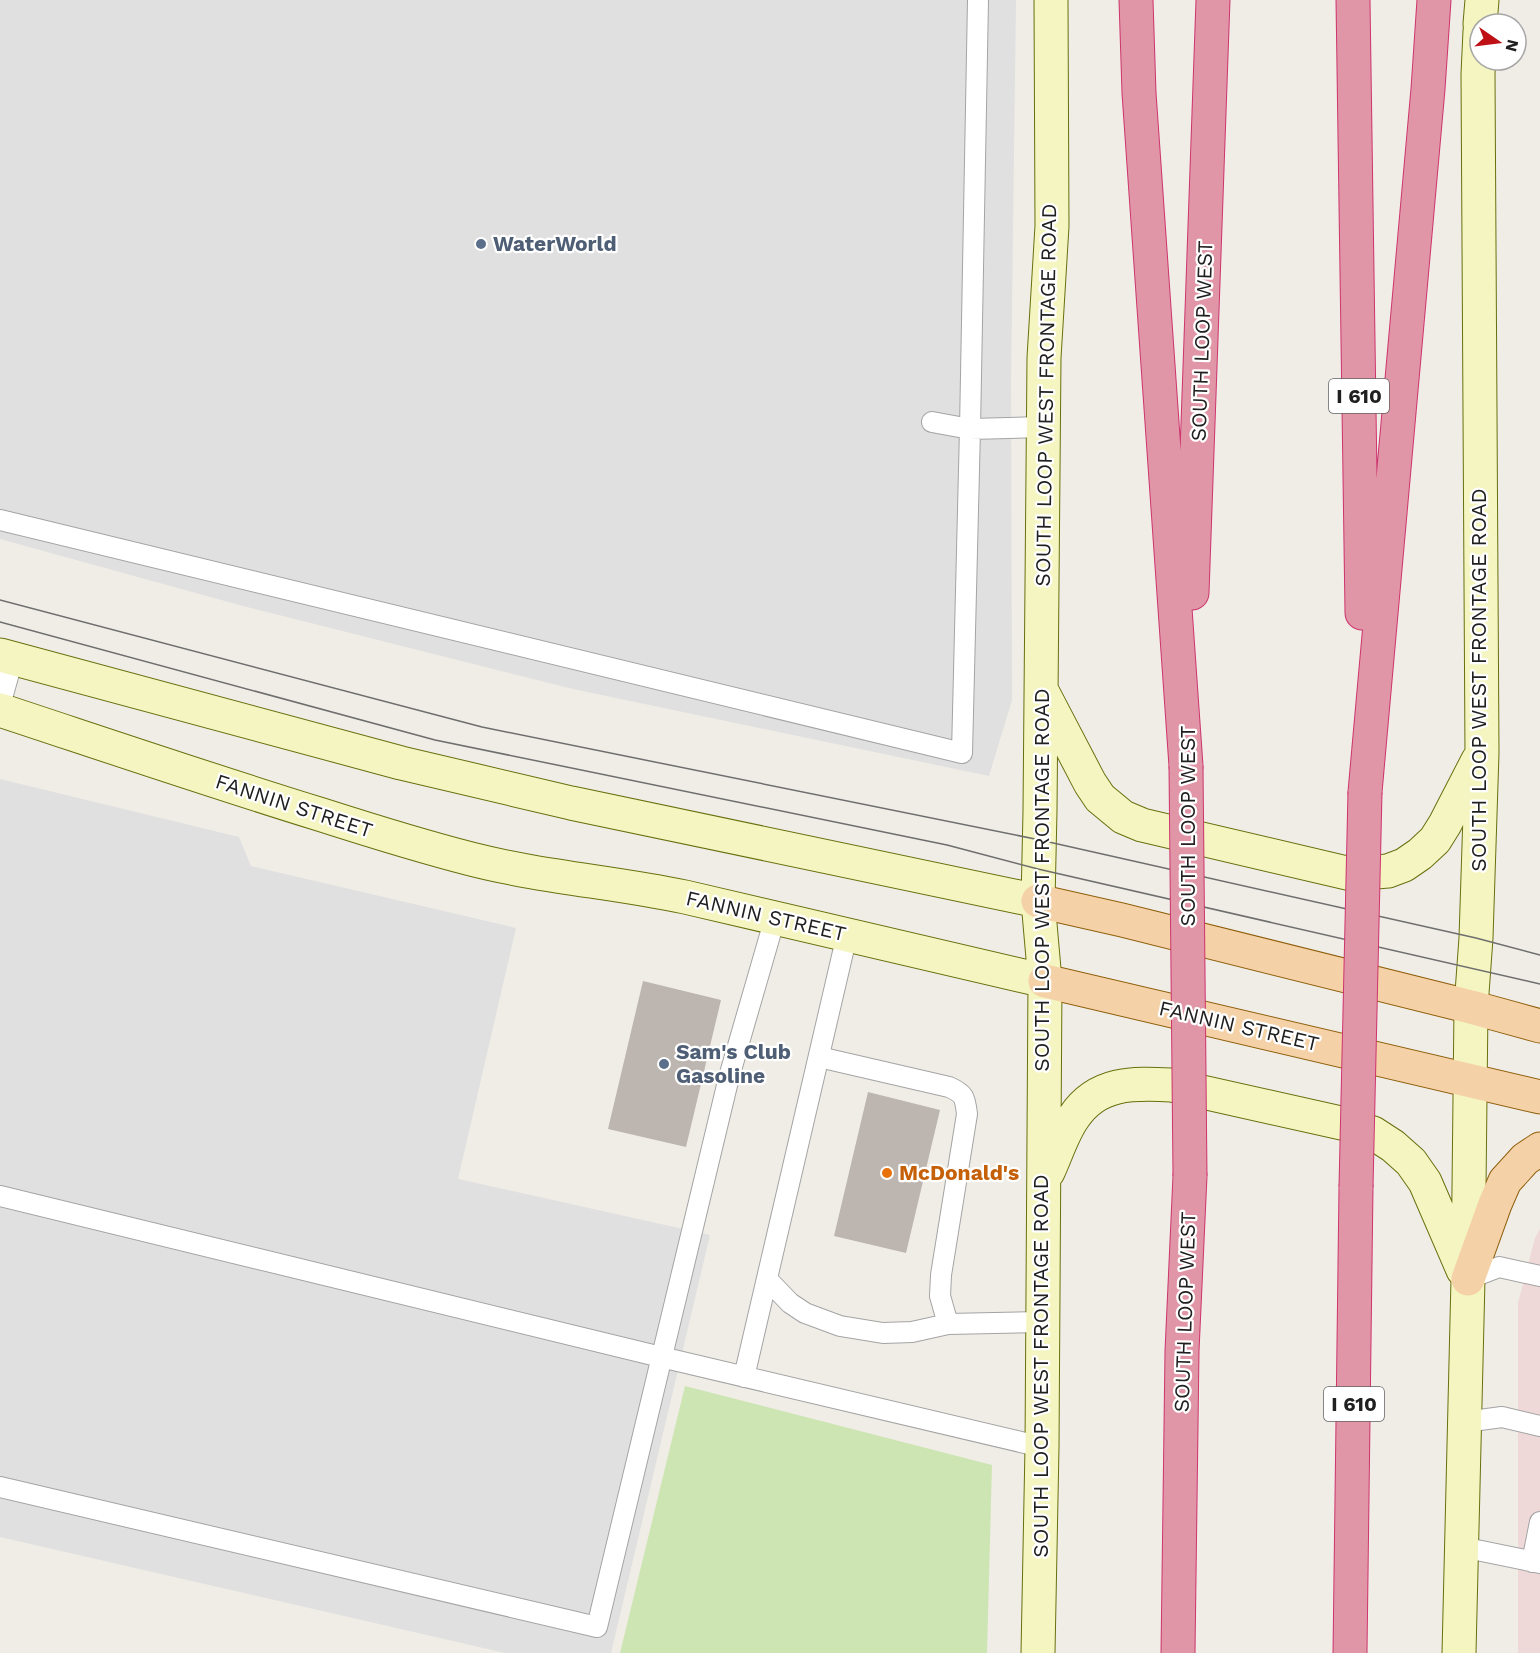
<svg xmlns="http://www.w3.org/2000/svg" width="1540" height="1653" viewBox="0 0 1540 1653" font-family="'Work Sans',sans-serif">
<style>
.commercial{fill:#efd8d8}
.grass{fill:#cde5b2}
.parking{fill:#e0e0e0}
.building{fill:#bdb6b0}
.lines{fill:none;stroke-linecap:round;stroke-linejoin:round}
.service-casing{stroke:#a4a4a4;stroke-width:22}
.secondary-casing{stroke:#68700e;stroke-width:35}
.primary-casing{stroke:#8f600c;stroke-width:35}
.motorway-casing{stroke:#cd356e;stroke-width:35}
.service{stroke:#fff;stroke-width:20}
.secondary{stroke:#f4f5c0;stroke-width:33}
.primary{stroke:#f5d1a7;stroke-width:33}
.motorway{stroke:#e096a6;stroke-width:33}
.tram{stroke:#6e6e6e;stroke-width:1.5}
.motorway-bridge-casing{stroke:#cd356e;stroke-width:35;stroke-linecap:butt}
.motorway-bridge{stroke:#e096a6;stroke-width:33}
.service-dot{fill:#5c6f8a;stroke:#fff;stroke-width:2}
.food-dot{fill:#e8710a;stroke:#fff;stroke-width:2}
.labels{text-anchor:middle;stroke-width:4.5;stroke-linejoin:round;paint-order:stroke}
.shield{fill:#fff;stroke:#636363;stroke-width:1.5}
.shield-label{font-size:20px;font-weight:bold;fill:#202020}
.service-label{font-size:21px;font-weight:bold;fill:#4e5e75;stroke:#fff;text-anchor:start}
.street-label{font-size:21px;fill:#202020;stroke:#fff}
.food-label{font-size:21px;font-weight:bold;fill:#c56008;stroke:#fff;text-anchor:start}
</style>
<rect width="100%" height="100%" fill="#f0ede7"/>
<!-- commercial -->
<path class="commercial" d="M1540 1229V1653H1518V1303L1535 1238Z"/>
<!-- grass -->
<path class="grass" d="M685 1386 992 1465 987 1653H620Z"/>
<!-- parking -->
<path class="parking" d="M0 0H1016L1011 383 1012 700 989 776 573 689 243 606 0 539Z
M0 779 239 837 251 866 516 928 458 1179 710 1235 611 1653H505L0 1537Z"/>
<!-- building -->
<path class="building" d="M643 981 721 1000 686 1147 608 1129Z
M868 1092 940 1110 906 1253 834 1236Z"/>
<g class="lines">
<!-- service casing -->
<g class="service-casing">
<path id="service" d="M932 422 970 429 1043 427
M0 520 962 753 970 429 978 0
M0 705 13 659
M819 1057 949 1087C965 1094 965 1098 967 1114L941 1275 940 1296 948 1324
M0 1196 661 1357 1042 1447
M767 1279 790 1303 805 1313 840 1326 883 1333 912 1332 948 1324 1042 1322
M1468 1279 1499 1267 1540 1276
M744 1377 847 935
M1465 1422 1502 1417 1540 1426
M0 1487 597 1627 729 1077 775 918
M1462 1547 1540 1563
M1532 1562 1540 1522"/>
</g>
<!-- secondary casing -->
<g class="secondary-casing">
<path id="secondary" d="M1480 24 1482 0
M0 655 401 763 571 803 1038 901
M1043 693 1090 783 1100 798 1123 817 1142 825 1351 874 1388 871 1404 865 1420 854 1435 840 1445 824 1478 760
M0 710C106 745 212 781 319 814 369 830 420 846 471 859 541 877 614 882 685 897L1045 981
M1048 1172C1056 1155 1063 1132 1074 1117 1097 1082 1133 1083 1171 1085L1350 1125 1373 1133 1393 1146 1411 1162 1425 1182 1463 1270
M1038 1653 1042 1447 1045 981 1038 901 1040 811 1044 358 1052 226 1051 0
M1459 1653 1468 1279 1471 1007 1476 938 1482 753 1478 74 1480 31"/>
</g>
<!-- primary casing -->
<g class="primary-casing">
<path id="primary" d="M1038 901 1122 920 1471 1007 1540 1026
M1045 981 1540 1097
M1468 1279 1495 1204 1505 1181 1525 1159 1540 1149"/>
</g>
<!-- motorway casing -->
<g class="motorway-casing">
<path id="motorway" d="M1136 0 1139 93 1186 766
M1353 0 1362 613
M1192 593 1213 0
M1365 792 1428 89 1434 0
M1178 1653 1182 1351 1190 1176
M1350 1653 1356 1187"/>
</g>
<!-- service -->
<use href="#service" class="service"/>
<!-- secondary -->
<use href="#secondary" class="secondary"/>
<!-- primary -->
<use href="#primary" class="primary"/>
<!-- motorway -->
<use href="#motorway" class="motorway"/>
<!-- tram -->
<path class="tram" d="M0 600 482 727 1040 840 1476 938 1540 955
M0 622 435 740 947 845 1038 869 1540 984"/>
<!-- motorway-bridge casing -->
<g class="motorway-bridge-casing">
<path id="motorway-bridge" d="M1186 766 1190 1176
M1356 1187 1365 792"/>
</g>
<!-- motorway-bridge -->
<use href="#motorway-bridge" class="motorway-bridge"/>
</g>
<!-- markers -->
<g class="service-dot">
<circle cx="481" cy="244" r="6"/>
<circle cx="664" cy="1064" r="6"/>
</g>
<circle class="food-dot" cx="887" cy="1173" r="6"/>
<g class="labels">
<!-- shield labels -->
<g class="shield">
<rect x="1329" y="379" width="60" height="34" rx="4.5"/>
<rect x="1324" y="1387" width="60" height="34" rx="4.5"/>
</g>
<g class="shield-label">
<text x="1359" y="403">I 610</text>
<text x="1354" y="1411">I 610</text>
</g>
<!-- service labels -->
<g class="service-label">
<text x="493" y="251">WaterWorld</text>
<text x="676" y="1059">Sam's Club<tspan x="676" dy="24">Gasoline</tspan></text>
</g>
<!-- street labels -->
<g class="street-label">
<text transform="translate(1202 341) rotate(-88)" y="7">SOUTH LOOP WEST</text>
<text transform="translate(1046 395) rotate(-89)" y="7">SOUTH LOOP WEST FRONTAGE ROAD</text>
<text transform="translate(1479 680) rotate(-90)" y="7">SOUTH LOOP WEST FRONTAGE ROAD</text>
<text transform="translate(294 806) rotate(18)" y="7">FANNIN STREET</text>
<text transform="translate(1188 826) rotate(-90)" y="7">SOUTH LOOP WEST</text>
<text transform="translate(1042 880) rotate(-90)" y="7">SOUTH LOOP WEST FRONTAGE ROAD</text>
<text transform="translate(766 916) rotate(13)" y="7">FANNIN STREET</text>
<text transform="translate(1239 1026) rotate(13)" y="7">FANNIN STREET</text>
<text transform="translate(1185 1312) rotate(-88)" y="7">SOUTH LOOP WEST</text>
<text transform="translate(1041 1366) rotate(-90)" y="7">SOUTH LOOP WEST FRONTAGE ROAD</text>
</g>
<!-- food labels -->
<g class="food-label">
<text x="899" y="1180">McDonald's</text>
</g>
</g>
<!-- north arrow -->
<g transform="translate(1498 42) rotate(104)"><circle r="28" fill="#ffffff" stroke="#a6a6a6" stroke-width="1.5"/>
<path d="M0-4.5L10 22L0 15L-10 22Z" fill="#bf1016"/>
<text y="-9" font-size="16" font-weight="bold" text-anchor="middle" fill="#202020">N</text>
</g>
</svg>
